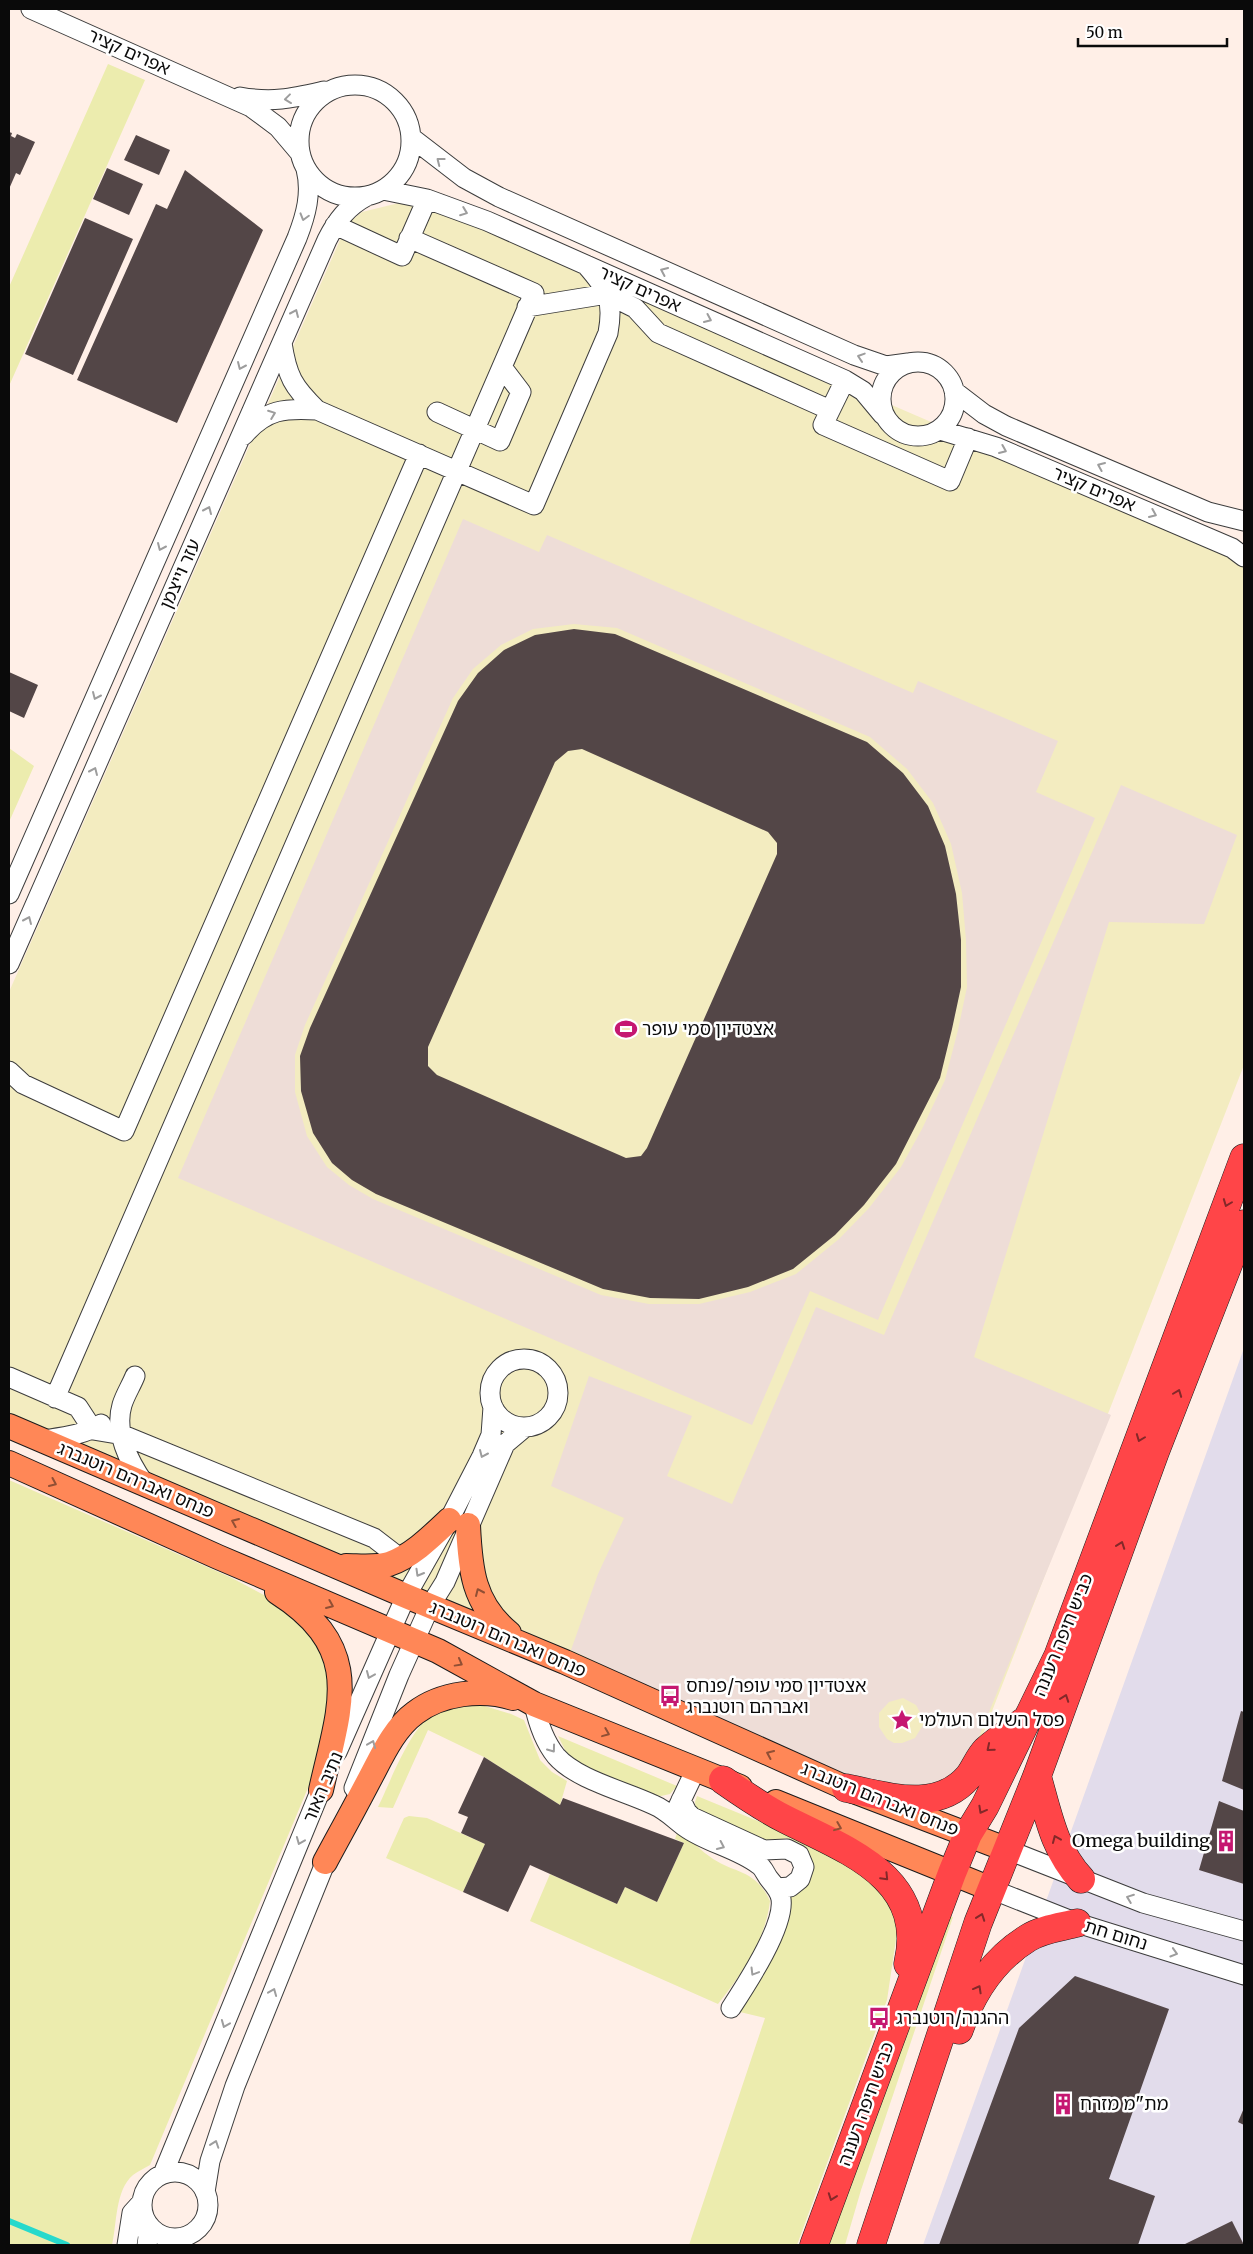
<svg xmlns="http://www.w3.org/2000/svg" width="1253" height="2254" viewBox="0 0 1253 2254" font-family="Merriweather,'Noto Sans Hebrew',serif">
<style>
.industrial{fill:#e2dceb}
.green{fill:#ececae}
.pitch{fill:#f3ecc0}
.plaza{fill:#eeddd7;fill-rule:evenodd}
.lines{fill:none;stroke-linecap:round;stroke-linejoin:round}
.stream{stroke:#27d9cc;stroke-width:6}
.building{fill:#534647;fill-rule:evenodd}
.minor-casing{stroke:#3d3d3d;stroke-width:21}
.major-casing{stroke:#1b1b1b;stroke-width:26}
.highway-casing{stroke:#1b1b1b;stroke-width:29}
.minor{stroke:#fff;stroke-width:19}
.major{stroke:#ff8757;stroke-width:24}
.highway{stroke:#ff4548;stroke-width:28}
.oneway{stroke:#9d9d9d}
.oneway2{stroke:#842829}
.oneway3{stroke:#914f34}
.labels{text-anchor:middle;stroke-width:5;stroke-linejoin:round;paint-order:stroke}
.street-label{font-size:18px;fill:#0a0a0a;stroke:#fff}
.poi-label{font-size:18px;fill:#0a0a0a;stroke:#fff;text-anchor:start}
</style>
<rect width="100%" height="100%" fill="#ffefe7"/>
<!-- industrial -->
<path class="industrial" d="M1244 1348V2245H923Z"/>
<!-- green -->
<path class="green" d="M108 64 145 80 9 386V287Z
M9 748 34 766 9 822Z
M9 1480 230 1577 275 1601 306 1627 324 1657 331 1690 324 1734 310 1783 150 2165C145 2168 138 2171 133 2175 115 2190 117 2224 112 2245H9Z
M478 1704 511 1714 524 1720 540 1760 552 1772 567 1781 560 1805 484 1757 428 1730 393 1808 378 1807C392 1779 415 1712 448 1705 457 1703 469 1704 478 1704Z
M558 1736 677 1786 670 1794 661 1796 643 1794 570 1760Z
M697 1796 787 1833 875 1878 900 1912 887 2000 797 2245H689L765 2018 740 2012 777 1948 789 1915 791 1893 806 1850 786 1838 770 1843 696 1811 695 1802Z
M409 1816 427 1818 485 1844 463 1892 386 1858 404 1818Z
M677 1833C693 1839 696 1847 709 1856 734 1875 754 1867 770 1901 766 1939 741 1975 718 2004L530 1921 550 1874 617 1904 625 1887 657 1902 684 1843 675 1839Z
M946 1915 953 1917 861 2190 845 2245H829Z"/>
<!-- pitch -->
<path class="pitch" d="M407 201 438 209 1244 557V1065L969 1770 852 1786 9 1413V992L347 224 362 212Z"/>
<!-- plaza -->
<path class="plaza" d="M463 519 539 552 547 535 913 693 918 681 1058 741 1036 792 1095 818 878 1320 810 1291 752 1425 178 1178ZM574 624 617 628 870 737 907 769 933 803 951 844 962 893 966 940 967 987 958 1030 945 1080 922 1129 901 1167 869 1208 839 1239 796 1274 750 1292 699 1304H649L601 1295 373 1199 349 1185 327 1167 307 1136 295 1092V1055L305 1025 453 698 473 669 501 645 533 629Z
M1121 785 1237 835 1204 924 1109 922 974 1357 1111 1415 966 1768 921 1795 854 1783 571 1650 598 1574 624 1518 551 1486 589 1376 692 1416 667 1476 732 1504 816 1307 884 1335ZM903 1698 916 1705 923 1718V1725L915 1738 902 1743H894L887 1739 879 1727V1713L889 1702Z"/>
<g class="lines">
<!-- stream -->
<path class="stream" d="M9 2221 67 2245"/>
</g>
<!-- building -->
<path class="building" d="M9 132 12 133 11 136 15 138 17 134 35 142 20 175 16 173 9 189Z
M136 135 170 150 159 175 124 160Z
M107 168 143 184 129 215 93 199Z
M185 170 263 230 177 423 77 380 156 204 167 209Z
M85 218 133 239 73 375 25 354Z
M574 629 615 634 867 742 903 773 928 806 945 846 956 894 961 940V987L952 1029 940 1078 896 1164 864 1205 835 1235 793 1269 748 1287 699 1299 650 1298 603 1289 376 1194 352 1180 332 1163 313 1133 301 1091 300 1056 310 1028 458 701 478 673 504 650 535 635ZM582 749 768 832 777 843V854L647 1148 641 1156 626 1158 437 1075 428 1066V1047L555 762 568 751Z
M9 672 38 685 24 718 9 711Z
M1241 1711 1244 1712V1790L1222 1781Z
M484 1757 560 1805 563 1798 684 1843 657 1902 625 1887 617 1904 530 1865 508 1912 463 1892 485 1844 461 1833 468 1817 458 1813Z
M1219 1801 1244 1811V1884L1199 1870Z
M1075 1976 1169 2009 1109 2179 1155 2196 1138 2245H939L1019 2028Z
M1244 2108V2125L1238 2122Z
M1232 2221 1244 2245H1183Z"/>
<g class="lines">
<!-- minor casing -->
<g class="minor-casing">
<path id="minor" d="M31 9 251 107 278 127 300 153
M299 141a56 56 0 1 1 112 0a56 56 0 1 1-112 0Z
M240 97C273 103 293 98 324 91
M412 138 464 178 499 197 854 355 886 366 908 363
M383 190 427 199 487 221 845 380 863 391 883 415
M335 225 402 256 427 199
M527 307 607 294 635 308 658 333 830 410
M282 343C287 376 293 387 317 410L534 505 608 333C614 300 608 290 586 265
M881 399a37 37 0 1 1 74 0a37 37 0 1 1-74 0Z
M845 380 823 425 950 481 968 438
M954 391 984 414 1006 426 1208 512 1244 521
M437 412 500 441 521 392 502 367
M940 430 996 447 1232 548 1244 557
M244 435C266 409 285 408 317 410
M9 894 297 238C306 215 312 193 306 169
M9 964 327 240C337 220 348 206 367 196
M9 1071 23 1084 124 1131 419 454
M490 1393a34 34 0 1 1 68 0a34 34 0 1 1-68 0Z
M135 1376C131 1386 125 1395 122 1405 114 1432 129 1462 144 1483
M9 1377 78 1407 93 1430 123 1435 374 1538 400 1558
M55 1398 534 293 409 238
M43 1440C63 1437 84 1435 101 1424
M534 1704C538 1723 544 1741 556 1756 577 1780 625 1791 654 1805 666 1810 674 1819 685 1827 707 1843 737 1848 759 1865 764 1868 766 1876 770 1880 775 1886 780 1892 781 1899 785 1926 746 1985 731 2008
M337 1752 406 1596 449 1520 482 1456 491 1435 493 1407
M354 1788 399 1675 430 1606 445 1582 505 1444 524 1428
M681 1800 687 1812 692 1817 764 1850 787 1849 799 1855 804 1867 800 1879 790 1887 776 1888
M676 1811 696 1769
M1008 1850 1143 1903 1244 1931
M991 1889 1077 1923 1244 1975
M142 2205a33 33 0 1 1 66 0a33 33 0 1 1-66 0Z
M163 2174 326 1777
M205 2192 210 2161 235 2086 330 1851
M144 2217 148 2237 147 2245
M127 2245 132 2213 142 2202"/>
</g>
<!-- major casing -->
<g class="major-casing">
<path id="major" d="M9 1426 406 1596 565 1662 846 1788 1008 1850
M9 1463 218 1557 438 1651 534 1704 740 1787
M468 1525C470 1569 473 1604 509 1633
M346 1566C359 1566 376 1568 389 1564 412 1556 431 1537 449 1520
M277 1592C366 1649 340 1705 321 1790
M776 1802 991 1889
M325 1862C339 1836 354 1809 368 1782 381 1758 393 1729 415 1713 441 1693 482 1688 513 1698"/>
</g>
<!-- highway casing -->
<g class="highway-casing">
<path id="highway" d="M1037 1776C1048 1814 1054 1850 1081 1879
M723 1780C743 1794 763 1808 785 1819 846 1850 928 1877 908 1964
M846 1788C887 1796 937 1814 969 1776 975 1768 979 1757 986 1750 997 1740 1011 1731 1023 1722
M959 2030C972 1992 994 1959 1028 1938 1042 1929 1061 1927 1077 1923
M814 2245 952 1873 968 1834 985 1806 1058 1656 1244 1158
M871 2245 978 1923 1037 1776 1155 1452 1244 1224"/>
</g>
<!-- minor -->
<use href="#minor" class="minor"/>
<!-- major -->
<use href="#major" class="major"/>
<!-- highway -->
<use href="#highway" class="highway"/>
</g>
<!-- one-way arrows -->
<defs><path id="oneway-chevron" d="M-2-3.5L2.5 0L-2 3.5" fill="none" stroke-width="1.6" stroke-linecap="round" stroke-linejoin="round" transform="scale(1.25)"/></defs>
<g class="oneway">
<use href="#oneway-chevron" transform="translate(288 99) rotate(173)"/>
<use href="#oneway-chevron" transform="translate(440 161) rotate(-142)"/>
<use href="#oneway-chevron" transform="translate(464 212) rotate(21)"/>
<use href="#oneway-chevron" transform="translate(304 217) rotate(106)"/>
<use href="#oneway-chevron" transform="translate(664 271) rotate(-156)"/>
<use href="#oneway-chevron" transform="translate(295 313) rotate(-66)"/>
<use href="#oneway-chevron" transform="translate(708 319) rotate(24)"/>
<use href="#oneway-chevron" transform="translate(861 357) rotate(-162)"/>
<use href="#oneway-chevron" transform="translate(241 366) rotate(114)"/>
<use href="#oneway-chevron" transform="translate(272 414) rotate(-21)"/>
<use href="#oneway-chevron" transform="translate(1003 450) rotate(23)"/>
<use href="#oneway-chevron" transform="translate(1101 466) rotate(-157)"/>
<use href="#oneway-chevron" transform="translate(208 510) rotate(-66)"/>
<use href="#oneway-chevron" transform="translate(1153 514) rotate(23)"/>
<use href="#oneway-chevron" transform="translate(161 547) rotate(114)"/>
<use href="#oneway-chevron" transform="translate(96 696) rotate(114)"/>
<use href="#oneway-chevron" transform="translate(94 771) rotate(-66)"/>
<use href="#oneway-chevron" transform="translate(28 920) rotate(-66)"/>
<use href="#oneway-chevron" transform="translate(483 1454) rotate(114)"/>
<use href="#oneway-chevron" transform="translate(419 1573) rotate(120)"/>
<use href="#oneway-chevron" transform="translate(370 1675) rotate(113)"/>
<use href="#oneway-chevron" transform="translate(372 1744) rotate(-68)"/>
<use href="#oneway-chevron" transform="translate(552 1749) rotate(54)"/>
<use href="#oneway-chevron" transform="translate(300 1841) rotate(112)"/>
<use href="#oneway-chevron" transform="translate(721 1846) rotate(25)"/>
<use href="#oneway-chevron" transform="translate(1130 1898) rotate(-159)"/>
<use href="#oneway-chevron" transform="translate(1174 1953) rotate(17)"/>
<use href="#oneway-chevron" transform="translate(754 1972) rotate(121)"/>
<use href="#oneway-chevron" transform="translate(273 1992) rotate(-68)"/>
<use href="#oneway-chevron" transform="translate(225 2024) rotate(112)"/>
<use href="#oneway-chevron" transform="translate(215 2144) rotate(-71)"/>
</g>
<g class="oneway2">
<use href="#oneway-chevron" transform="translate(1227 1203) rotate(111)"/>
<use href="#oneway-chevron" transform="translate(1178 1393) rotate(-69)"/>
<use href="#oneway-chevron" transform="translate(1140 1438) rotate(111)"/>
<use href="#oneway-chevron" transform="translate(1121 1545) rotate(-70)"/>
<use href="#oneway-chevron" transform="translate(1065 1698) rotate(-70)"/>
<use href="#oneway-chevron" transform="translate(990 1748) rotate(140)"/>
<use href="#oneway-chevron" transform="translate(982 1810) rotate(119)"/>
<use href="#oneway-chevron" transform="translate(1056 1839) rotate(-113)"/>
<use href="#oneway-chevron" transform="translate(885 1877) rotate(46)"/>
<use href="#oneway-chevron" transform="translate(981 1917) rotate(-70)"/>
<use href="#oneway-chevron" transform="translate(978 1989) rotate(-61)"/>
<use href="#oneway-chevron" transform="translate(832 2197) rotate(110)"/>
</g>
<g class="oneway3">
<use href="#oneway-chevron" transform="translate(53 1483) rotate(24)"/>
<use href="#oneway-chevron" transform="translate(235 1522) rotate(-157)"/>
<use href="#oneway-chevron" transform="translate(479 1592) rotate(-114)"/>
<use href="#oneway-chevron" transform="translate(330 1605) rotate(23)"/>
<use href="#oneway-chevron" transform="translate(459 1663) rotate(29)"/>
<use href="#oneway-chevron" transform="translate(606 1733) rotate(22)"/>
<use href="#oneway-chevron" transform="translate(770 1754) rotate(-156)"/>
<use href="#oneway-chevron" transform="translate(838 1827) rotate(22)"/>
</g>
<!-- icons -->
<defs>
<g id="stadium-bare" transform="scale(1.725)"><path d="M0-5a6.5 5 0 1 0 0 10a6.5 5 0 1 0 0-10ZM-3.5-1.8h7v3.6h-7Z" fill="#c51771" stroke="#fff" stroke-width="2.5" paint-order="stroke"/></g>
<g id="bus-bare" transform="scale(1.725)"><path d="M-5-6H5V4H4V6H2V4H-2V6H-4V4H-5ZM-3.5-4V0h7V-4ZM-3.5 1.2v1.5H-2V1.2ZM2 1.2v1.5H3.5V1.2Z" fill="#c51771" stroke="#fff" stroke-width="2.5" paint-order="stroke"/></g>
<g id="sight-bare" transform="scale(1.725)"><path d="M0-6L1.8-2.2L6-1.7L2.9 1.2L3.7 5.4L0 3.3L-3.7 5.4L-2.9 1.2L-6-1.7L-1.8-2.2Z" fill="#c51771" stroke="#fff" stroke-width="2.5" paint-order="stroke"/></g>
<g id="building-bare" transform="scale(1.725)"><path d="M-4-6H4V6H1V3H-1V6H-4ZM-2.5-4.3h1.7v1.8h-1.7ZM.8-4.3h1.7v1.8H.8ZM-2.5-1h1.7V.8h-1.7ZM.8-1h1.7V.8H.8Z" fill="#c51771" stroke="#fff" stroke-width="2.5" paint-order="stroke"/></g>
</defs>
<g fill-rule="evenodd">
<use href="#stadium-bare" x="626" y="1029"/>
<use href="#bus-bare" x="670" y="1696"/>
<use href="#sight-bare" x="902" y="1720"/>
<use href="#building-bare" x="1226" y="1841"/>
<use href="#bus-bare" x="879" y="2018"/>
<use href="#building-bare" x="1063" y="2104"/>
</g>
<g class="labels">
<!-- street labels -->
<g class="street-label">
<text transform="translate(129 52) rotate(24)" y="6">אפרים קציר</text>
<text transform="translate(640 289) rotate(24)" y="6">אפרים קציר</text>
<text transform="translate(1094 489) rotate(23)" y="6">אפרים קציר</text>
<text transform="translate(180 574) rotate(-66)" y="6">עזר וייצמן</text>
<text transform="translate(136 1480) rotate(23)" y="6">פנחס ואברהם רוטנברג</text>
<text transform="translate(1063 1635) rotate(-68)" y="6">כביש חיפה רעננה</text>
<text transform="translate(508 1639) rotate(23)" y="6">פנחס ואברהם רוטנברג</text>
<text transform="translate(323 1787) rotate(-67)" y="6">נתיב האור</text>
<text transform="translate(880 1799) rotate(22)" y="6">פנחס ואברהם רוטנברג</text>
<text transform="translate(1116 1935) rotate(17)" y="6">נחום חת</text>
<text transform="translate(866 2104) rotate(-70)" y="6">כביש חיפה רעננה</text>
</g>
<!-- poi labels -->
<g class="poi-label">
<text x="642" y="1035">אצטדיון סמי עופר</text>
<text x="686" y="1692">אצטדיון סמי עופר/פנחס<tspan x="686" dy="21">ואברהם רוטנברג</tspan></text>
<text x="919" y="1726">פסל השלום העולמי</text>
<text x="1210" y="1847" text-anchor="end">Omega building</text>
<text x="896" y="2024">ההגנה/רוטנברג</text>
<text x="1080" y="2110">מת"מ מזרח</text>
</g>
</g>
<!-- border -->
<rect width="1253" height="2254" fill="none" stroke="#0a0a0a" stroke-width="20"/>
<!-- scale -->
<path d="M1078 38v8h149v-8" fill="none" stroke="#0a0a0a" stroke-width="2.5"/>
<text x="1086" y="38" font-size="15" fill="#0a0a0a" stroke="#ffffff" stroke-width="4" paint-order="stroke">50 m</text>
</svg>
